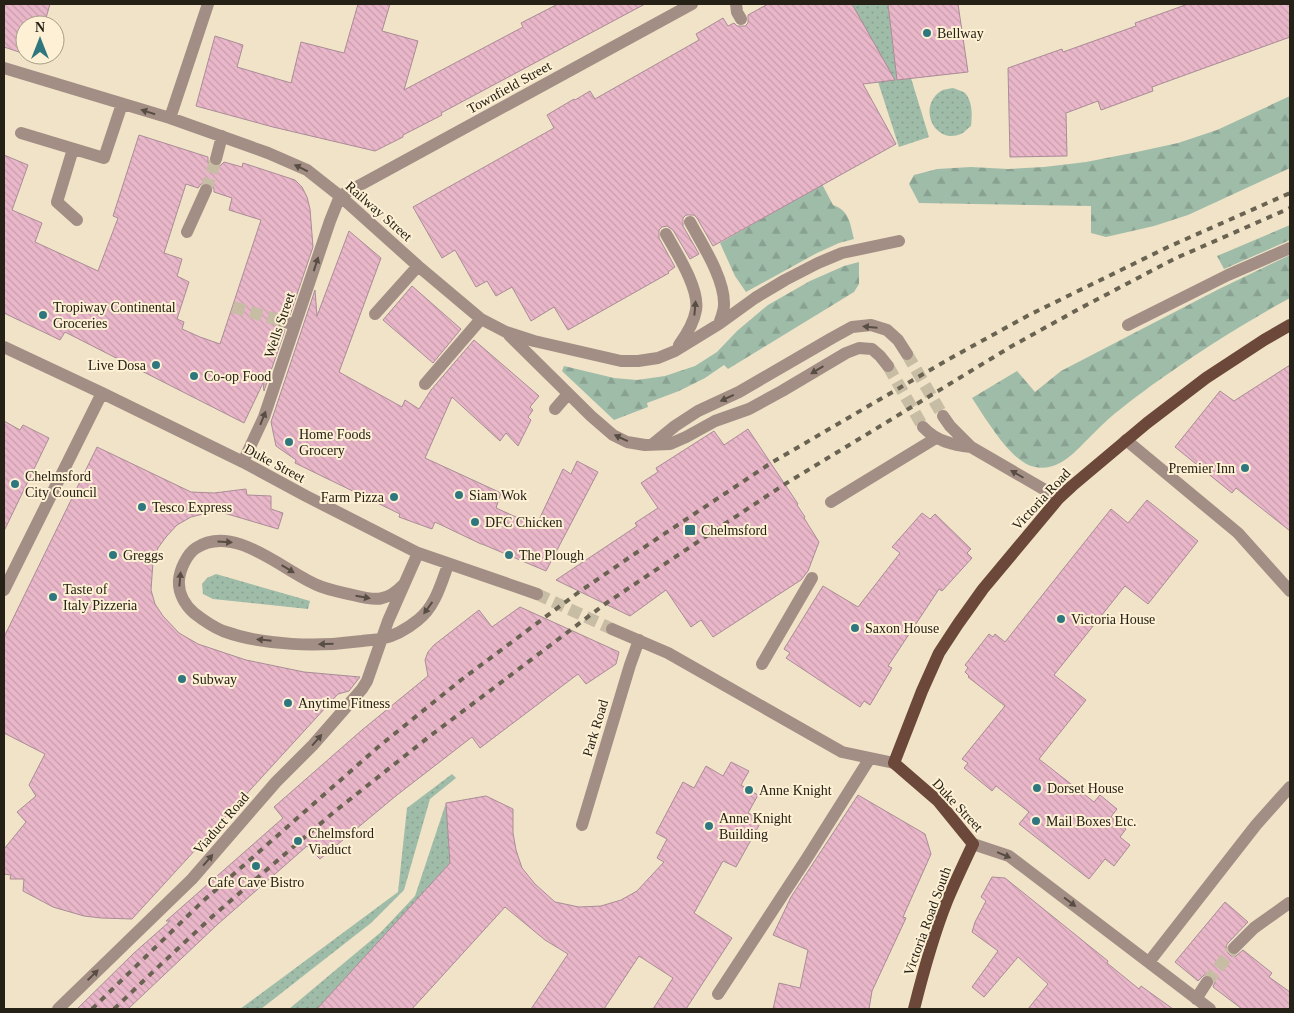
<svg xmlns="http://www.w3.org/2000/svg" width="1294" height="1013" viewBox="0 0 1294 1013" font-family="'Times New Roman',serif">
<style>
.grass{fill:url(#grass-dots)}
.forest{fill:url(#forest-firs)}
.building{fill:url(#building-back-hatch);stroke:#aa8c97;fill-rule:evenodd}
.lines{fill:none;stroke-linecap:round;stroke-linejoin:round}
.minor-tunnel{stroke:#c7bca4;stroke-width:12;stroke-dasharray:12 6;stroke-linecap:butt}
.minor{stroke:#a38e85;stroke-width:12}
.major{stroke:#6b4839;stroke-width:12}
.rail{stroke:#6a6352;stroke-width:4;stroke-dasharray:6 6;stroke-linecap:butt}
.oneway{fill:#574d42}
.poi-dot{fill:#2f777f;stroke:#fdf0d4;stroke-width:2}
.labels{text-anchor:middle;stroke-width:4;stroke-linejoin:round;paint-order:stroke}
.poi-label{font-size:14px;fill:#252116;stroke:#fdf0d4;text-anchor:start}
.street-label{font-size:14px;fill:#252116;stroke:#fdf0d4}
</style>
<defs>
<pattern id="grass-dots" width="8" height="8" patternUnits="userSpaceOnUse" patternTransform="scale(1.25)"><rect width="8" height="8" fill="#9fbca9"/><path d="M2 2h.1M6 6h.1" fill="none" stroke="#89a191" stroke-width="1.8" stroke-linecap="round"/></pattern>
<pattern id="forest-firs" width="22" height="20" patternUnits="userSpaceOnUse" patternTransform="scale(1.25)"><rect width="22" height="20" fill="#9fbca9"/><path d="M5 1l3.5 6h-7zM16 11l3.5 6h-7z" fill="#89a191"/></pattern>
<pattern id="building-back-hatch" width="6" height="6" patternUnits="userSpaceOnUse" patternTransform="scale(1.25)"><rect width="6" height="6" fill="#e9b7c9"/><path d="M-1 5l2 2M0 0l6 6M5-1l2 2" fill="none" stroke="#c89dac"/></pattern>
</defs>
<rect width="100%" height="100%" fill="#f0e3c7"/>
<!-- grass -->
<path class="grass" d="M853 4H888L894 56 901 79 911 78 929 137 899 147Z
M953 88C956 89 962 91 965 93 973 102 972 116 971 126 968 128 965 132 961 134 934 145 917 106 941 91 944 89 949 89 953 88Z
M216 574 310 601 308 609 213 599 203 594 202 584 207 578Z
M452 774 456 778 430 799 404 890 371 923 261 1009H240L398 892 407 808Z
M446 803 450 863 317 1009H289L381 932 415 896Z"/>
<!-- forest -->
<path class="forest" d="M1290 96V168L1188 215 1154 226 1106 237 1091 233V206L919 203 909 184 914 175 937 169 971 167 1008 169 1044 167 1086 162 1132 153 1178 143 1217 130Z
M822 184 833 205C850 211 850 224 854 239L839 243 817 253 746 292 735 276 720 243Z
M1290 225V240L1224 269 1217 256Z
M1290 255V298C1242 324 1197 353 1152 385 1132 400 1111 415 1094 433 1077 449 1061 472 1035 467 1011 463 985 417 972 398L1017 371 1035 392 1061 371 1219 289Z
M859 262V284L854 292 728 369 724 365 705 378 679 391 647 403 648 407 614 420 562 371 564 366 614 378 637 380 665 376 695 366 717 352 737 331 768 305 810 281 844 266Z"/>
<!-- building -->
<path class="building" d="M4 4H50L44 25H25V54L4 47Z
M358 4H390L382 31 418 41 404 90 523 27 521 23 558 4H645L441 113 442 115 403 135V137L375 151 273 127 196 106 215 36 243 45 237 67 291 83 301 42 344 53Z
M768 4H852L895 80 863 84 896 144 713 246 697 218 694 215H686L683 218V226L699 254 690 259 673 230 667 226 662 227 659 230V238L675 267 668 272 669 273 568 330 554 307 531 321 512 287 496 296 487 281 476 287 455 250 442 258 413 207 554 128 547 115 574 99 575 100 590 91 595 99 699 40 696 34 723 18 728 26 734 23 737 26H745L748 23V15Z
M888 4H958L968 72 897 80Z
M1188 4H1290V37L1152 87 1153 91 1101 110 1098 101 1066 113 1067 156 1010 157 1008 68 1062 49 1063 52 1136 26 1135 23Z
M139 135 208 157V162L214 167H219L224 162 242 167 243 163 295 180 302 187 307 197 310 209 313 247 290 315 281 313 277 315 274 318V322L276 326 285 330 264 391 263 383 244 423 65 332 60 340 4 313V155L28 165 12 210 42 223 35 242 98 271 118 218 113 216ZM206 182 212 185 214 189V192L232 198 229 210 261 220 220 344 200 337 182 329 184 322 177 319 189 282 177 276 182 259 164 253 186 184 198 188 201 184Z
M349 231 381 258 339 372 402 407 405 400 419 409 431 390 474 340 539 396 530 407 533 410 528 417 531 420 518 446 506 433 500 441 452 397 425 458 501 493 496 508 536 526 563 469 571 474 577 461 598 472 546 571 482 544H481L435 522 432 529 399 517 400 514 295 463 296 460 276 446 271 422 315 290 317 316Z
M412 286 461 329 433 363 383 320Z
M1290 365V531L1236 488 1232 493 1175 447 1220 391 1234 401Z
M4 421 20 430 23 425 49 438 4 531Z
M748 429 798 504 797 505 805 517 804 518 819 542 808 571 801 580 713 637 701 620 691 627 666 590 630 616 556 580 637 526 635 523 658 508 641 483 658 472 656 468 714 431 724 445Z
M97 447 191 492 214 493 246 489 247 495 271 496V509L283 513 278 529 224 513H207L191 517 177 525 166 537 158 548 153 562 151 590 155 604 163 616 179 633 198 644 246 660 304 672 360 677 349 691 338 694 132 919 101 918 84 916 53 907 23 891 24 879H10L11 875 4 874V849L26 822 17 812 36 796 29 785 45 754 4 733V637Z
M1147 500 1198 541 1148 604 1125 586 1054 675 1086 700 1039 759 1094 802 1100 795 1117 809 1111 817 1126 829 1120 837 1130 845 1114 866 1105 859 1089 879 1019 824 1029 812 996 786 992 791 964 768 968 763 962 759 1005 706 968 677 969 676 965 672 968 668 965 665 989 634 993 637 995 634 1005 642 1111 509 1128 523Z
M922 513 930 519 935 514 971 549 967 553 972 558 942 591 939 589 888 666 892 668 870 705 864 701 860 707 786 658 790 653 784 649 823 586 858 607 900 553 892 547Z
M520 607 619 652 616 664 586 684 578 674 480 748 472 737 397 795 320 859 307 846 218 924 128 1009H77L134 953 170 921H166L283 818 274 807 362 730 428 676 425 660 428 652 434 645 479 610 492 627Z
M731 762 749 771 741 785 758 795 748 813 762 820 736 867 723 861 694 913 732 938 686 1009H653L673 978 639 956 604 1009H531L568 954 545 940 505 907 412 1009H317L450 863 446 803 486 796 513 809V833L516 850 522 868 535 884 555 902 579 907 601 906 621 900 637 891 664 862 657 858 667 839 656 833 683 782 694 788 706 766 723 776Z
M858 795 925 834 931 854 903 917 906 918 872 991 869 1009H773L779 983 800 988 808 950 773 935 791 897Z
M992 877 1005 878 1108 961 1107 963 1139 989 1141 986 1173 1009H1028L1048 984 1018 957 984 997 972 987 998 951 972 932 975 922 986 901 981 897Z
M1225 902 1248 922 1228 943 1226 946 1228 953 1231 956H1236L1243 950 1272 973 1269 977 1290 992V1009H1242L1213 987 1215 982 1212 976 1208 974 1204 975 1198 981 1175 962Z"/>
<g class="lines">
<!-- minor-tunnel -->
<path class="minor-tunnel" d="M206 190 216 159
M233 307 282 321
M907 354 943 416
M888 366 923 427
M537 594 612 629
M1207 982 1234 948"/>
<!-- minor -->
<path class="minor" d="M736 4 737 12 741 19
M4 68 170 118 268 153 307 170 340 196 418 266 481 319 506 332 534 341 621 361H638L658 358 675 351 719 324 755 298 785 280 818 263 842 253 899 241
M170 118 208 4
M21 133 104 158 122 104
M73 149 57 202 77 220
M216 159 222 136
M340 196 692 4
M690 222C702 244 725 279 724 305 724 311 721 318 719 324
M187 232 206 190
M666 234C676 252 700 289 696 310 694 323 687 334 679 345
M375 314 418 266
M282 321 295 325
M1128 325 1228 275 1290 248
M509 335 591 416 613 435 627 442 645 445 670 444 686 437 715 421 749 409 782 391 846 353 859 348 872 349 880 356 888 366
M4 347 102 393 243 462 306 496 418 553 537 594
M425 384 481 319
M555 409 568 394
M943 416 950 426 971 447
M923 427C936 441 953 445 971 447L1059 498
M1126 440 1238 533 1290 591
M653 444 675 426 698 411 739 392 832 338 852 327 871 325 887 330 898 340 907 354
M243 462 264 417 330 221 340 196
M831 502 936 438
M404 584C387 602 376 601 353 595 341 592 328 590 317 585 282 570 234 523 196 548 187 554 180 569 179 580 178 593 185 605 194 613 203 620 213 627 223 631 264 646 319 647 362 641 368 640 375 640 381 639 394 636 407 629 418 620 435 607 441 584 448 565
M4 590 102 393
M612 629 668 653 842 752 894 763
M762 664 812 578
M582 825 630 665 639 640
M973 844 1009 856 1210 1009
M1234 948 1254 928 1289 903
M1149 962 1256 825 1290 787
M718 994 807 858 870 758
M1196 999 1207 982
M58 1009 192 879 276 782 313 745 362 689 367 681 388 621 418 553"/>
<!-- major -->
<path class="major" d="M914 1009C923 973 933 936 947 901 955 882 964 863 973 844L938 801 894 763 922 691 939 653 958 624 983 589 1059 498 1072 486 1147 423 1206 378 1264 340 1290 325"/>
<!-- rail -->
<path class="rail" d="M92 1009 202 902 377 748 461 680 544 618 579 592 652 542 771 463 949 359 1029 315 1168 247 1290 193
M114 1009 156 969 214 915 334 812 430 736 605 604 717 529 785 484 1012 346 1077 310 1174 259 1290 208"/>
</g>
<!-- one-way arrows -->
<defs><path id="oneway-solid" d="M-6-.8H1V-3.2L6.5 0L1 3.2V.8H-6Z" transform="scale(1.25)"/></defs>
<g class="oneway">
<use href="#oneway-solid" transform="translate(148 112) rotate(-163)"/>
<use href="#oneway-solid" transform="translate(301 168) rotate(-154)"/>
<use href="#oneway-solid" transform="translate(316 264) rotate(-72)"/>
<use href="#oneway-solid" transform="translate(695 308) rotate(-85)"/>
<use href="#oneway-solid" transform="translate(870 327) rotate(-175)"/>
<use href="#oneway-solid" transform="translate(817 370) rotate(149)"/>
<use href="#oneway-solid" transform="translate(727 398) rotate(155)"/>
<use href="#oneway-solid" transform="translate(263 418) rotate(-68)"/>
<use href="#oneway-solid" transform="translate(621 438) rotate(-155)"/>
<use href="#oneway-solid" transform="translate(1017 474) rotate(-150)"/>
<use href="#oneway-solid" transform="translate(225 542) rotate(4)"/>
<use href="#oneway-solid" transform="translate(288 569) rotate(31)"/>
<use href="#oneway-solid" transform="translate(180 579) rotate(-85)"/>
<use href="#oneway-solid" transform="translate(363 597) rotate(10)"/>
<use href="#oneway-solid" transform="translate(428 608) rotate(126)"/>
<use href="#oneway-solid" transform="translate(264 640) rotate(-174)"/>
<use href="#oneway-solid" transform="translate(326 644) rotate(178)"/>
<use href="#oneway-solid" transform="translate(317 740) rotate(-49)"/>
<use href="#oneway-solid" transform="translate(1004 855) rotate(23)"/>
<use href="#oneway-solid" transform="translate(208 860) rotate(-49)"/>
<use href="#oneway-solid" transform="translate(1070 902) rotate(37)"/>
<use href="#oneway-solid" transform="translate(93 975) rotate(-44)"/>
</g>
<!-- markers -->
<g class="poi-dot">
<circle cx="927" cy="33" r="5"/>
<circle cx="43" cy="315" r="5"/>
<circle cx="156" cy="365" r="5"/>
<circle cx="194" cy="376" r="5"/>
<circle cx="289" cy="442" r="5"/>
<circle cx="1245" cy="468" r="5"/>
<circle cx="15" cy="484" r="5"/>
<circle cx="459" cy="495" r="5"/>
<circle cx="394" cy="497" r="5"/>
<circle cx="142" cy="507" r="5"/>
<circle cx="475" cy="522" r="5"/>
<rect x="684" y="524" width="12" height="12" rx="2.5"/>
<circle cx="113" cy="555" r="5"/>
<circle cx="509" cy="555" r="5"/>
<circle cx="53" cy="597" r="5"/>
<circle cx="1061" cy="619" r="5"/>
<circle cx="855" cy="628" r="5"/>
<circle cx="182" cy="679" r="5"/>
<circle cx="288" cy="703" r="5"/>
<circle cx="1037" cy="788" r="5"/>
<circle cx="749" cy="790" r="5"/>
<circle cx="1036" cy="821" r="5"/>
<circle cx="709" cy="826" r="5"/>
<circle cx="298" cy="841" r="5"/>
<circle cx="256" cy="866" r="5"/>
</g>
<g class="labels">
<!-- poi labels -->
<g class="poi-label">
<text x="937" y="38">Bellway</text>
<text x="53" y="312">Tropiway Continental<tspan x="53" dy="16">Groceries</tspan></text>
<text x="146" y="370" text-anchor="end">Live Dosa</text>
<text x="204" y="381">Co-op Food</text>
<text x="299" y="439">Home Foods<tspan x="299" dy="16">Grocery</tspan></text>
<text x="1235" y="473" text-anchor="end">Premier Inn</text>
<text x="25" y="481">Chelmsford<tspan x="25" dy="16">City Council</tspan></text>
<text x="469" y="500">Siam Wok</text>
<text x="384" y="502" text-anchor="end">Farm Pizza</text>
<text x="152" y="512">Tesco Express</text>
<text x="485" y="527">DFC Chicken</text>
<text x="701" y="535">Chelmsford</text>
<text x="123" y="560">Greggs</text>
<text x="519" y="560">The Plough</text>
<text x="63" y="594">Taste of<tspan x="63" dy="16">Italy Pizzeria</tspan></text>
<text x="1071" y="624">Victoria House</text>
<text x="865" y="633">Saxon House</text>
<text x="192" y="684">Subway</text>
<text x="298" y="708">Anytime Fitness</text>
<text x="1047" y="793">Dorset House</text>
<text x="759" y="795">Anne Knight</text>
<text x="719" y="823">Anne Knight<tspan x="719" dy="16">Building</tspan></text>
<text x="1046" y="826">Mail Boxes Etc.</text>
<text x="308" y="838">Chelmsford<tspan x="308" dy="16">Viaduct</tspan></text>
<text x="256" y="887" text-anchor="middle">Cafe Cave Bistro</text>
</g>
<!-- street labels -->
<g class="street-label">
<text transform="translate(509 87) rotate(-29)" y="5">Townfield Street</text>
<text transform="translate(379 211) rotate(41)" y="5">Railway Street</text>
<text transform="translate(279 325) rotate(-71)" y="5">Wells Street</text>
<text transform="translate(275 463) rotate(28)" y="5">Duke Street</text>
<text transform="translate(1041 499) rotate(-47)" y="5">Victoria Road</text>
<text transform="translate(595 728) rotate(-73)" y="5">Park Road</text>
<text transform="translate(958 805) rotate(47)" y="5">Duke Street</text>
<text transform="translate(221 823) rotate(-49)" y="5">Viaduct Road</text>
<text transform="translate(927 921) rotate(-70)" y="5">Victoria Road South</text>
</g>
</g>
<!-- border -->
<rect width="1294" height="1013" fill="none" stroke="#252116" stroke-width="10"/>
<!-- north arrow -->
<g transform="translate(40 40)"><circle r="24" fill="#fdf0d4" stroke="#a79d88"/>
<path d="M0-4L9 19L0 12L-9 19Z" fill="#2f777f"/>
<text y="-8" font-size="14" font-weight="bold" text-anchor="middle" fill="#252116">N</text>
</g>
</svg>
